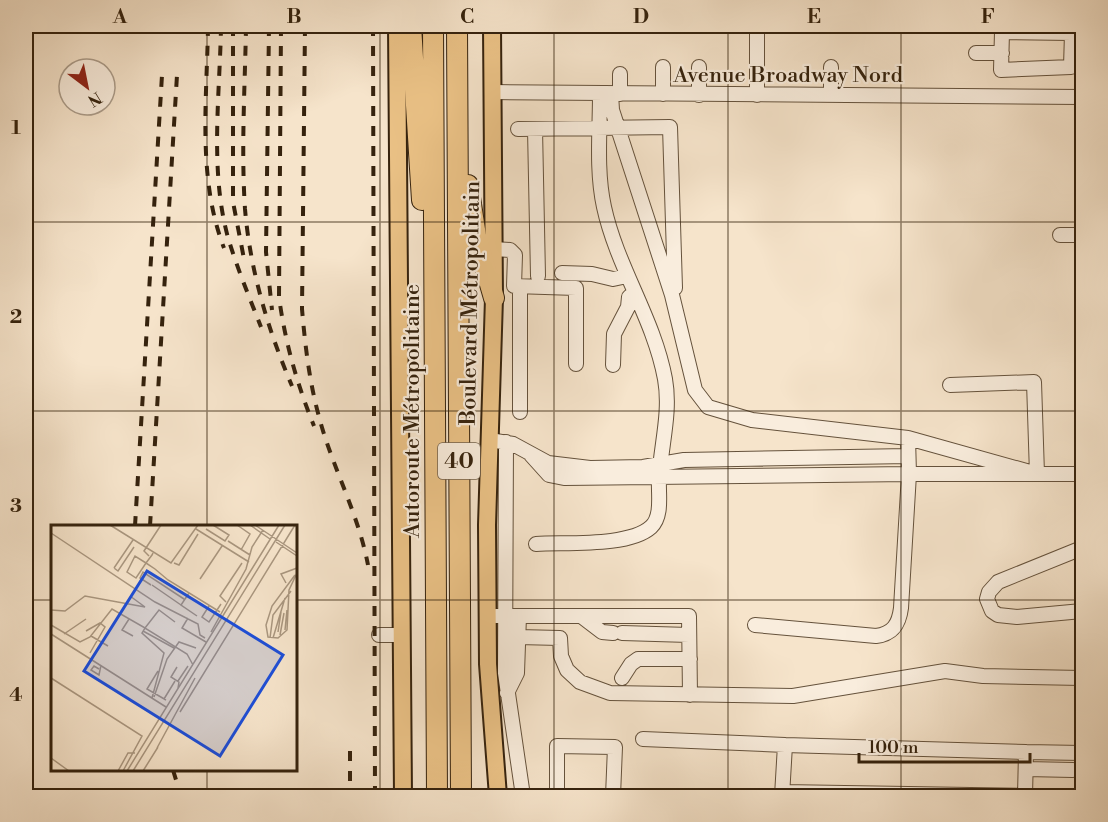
<svg xmlns="http://www.w3.org/2000/svg" width="1108" height="822" viewBox="0 0 1108 822" font-family="'Libre Bodoni',serif">
<style>
.lines{fill:none;stroke-linecap:round;stroke-linejoin:round}
.minor-casing{stroke:#65523c;stroke-width:16}
.major-casing{stroke:#35220d;stroke-width:20}
.highway-casing{stroke:#35220d;stroke-width:22}
.minor{stroke:#f9eddd;stroke-width:14}
.major{stroke:#ebc286;stroke-width:16}
.highway{stroke:#ebc286;stroke-width:20}
.rail{stroke:#35220d;stroke-width:4;stroke-dasharray:10 10;stroke-linecap:butt}
.grid{fill:none;stroke:#35220d;stroke-width:1.5;stroke-opacity:0.55}
.labels{text-anchor:middle;stroke-width:4.5;stroke-linejoin:round;paint-order:stroke}
.shield{fill:#f9eddd;stroke:#705f4b;stroke-width:1.5}
.shield-label{font-size:21px;font-weight:bold;fill:#35220d}
.street-label{font-size:22px;fill:#35220d;stroke:#f9eddd}
.inset-road{fill:none;stroke:#a9967f;stroke-width:1.5}
.view{fill:#1d4ed8;fill-opacity:0.15;stroke:#1d4ed8;stroke-width:3}
.inset-edge{fill:none;stroke:#35220d;stroke-width:3}
.neatline{fill:none;stroke:#35220d;stroke-width:2}
.grid-label{font-size:20px;text-anchor:middle;font-weight:bold;fill:#35220d}
</style>
<rect width="100%" height="100%" fill="#f6e4cb"/>
<filter id="stains"><feTurbulence type="fractalNoise" baseFrequency=".00333" numOctaves="4"/><feColorMatrix values="0 0 0 0 .2 0 0 0 0 .09 0 0 0 0 .02 0 0 0 .5 -.17"/></filter>
<radialGradient id="worn" r=".72"><stop offset=".6" stop-color="#630" stop-opacity="0"/><stop offset="1" stop-color="#630" stop-opacity=".3"/></radialGradient>
<g class="lines">
<!-- minor casing -->
<g class="minor-casing">
<path id="minor" d="M1002 32 1072 33 1071 67 1001 70Z
M976 53H1002
M699 67V95
M620 74V94
M493 92 1082 97
M663 94V67
M757 95V34
M831 95V67
M518 129 670 127 675 288
M535 129 538 276
M1060 235H1082
M494 249 510 250 515 255 514 286 576 288V364
M562 273 592 274 613 279 627 276
M613 365 614 334 628 307 629 297 634 293
M520 412V287
M908 438 1037 474 1034 382 950 385
M490 440 513 444 548 463 590 468 643 467 684 460 908 456
M506 442 505 673 523 796
M531 455 549 475 564 478 909 474 908 438 752 420 708 407 695 390 672 295 612 110 611 94
M536 544C566 542 629 547 651 527 663 516 658 493 659 479 661 445 671 412 665 379 654 319 617 267 604 207 596 171 600 131 600 94
M1082 548 998 582 989 592 987 599 992 611 998 615 1017 617 1082 611
M496 616H689L690 695
M581 616 602 632 613 633
M755 625 876 636C893 634 899 624 901 608L909 474H1082
M622 633 689 635
M379 635H402
M518 637 560 638 561 656 567 670 580 682 610 693 793 696 945 671 983 676 1082 678
M622 678 631 664 638 659H690
M507 693 517 673 519 616
M643 739 785 745 782 796
M785 745 1026 752 1025 796
M1026 752 1082 753
M1026 769 1073 770
M782 792 1031 796
M557 796V746L615 747 613 796"/>
</g>
<!-- major casing -->
<g class="major-casing">
<path id="major" d="M397 26 403 796
M492 26 494 298 487 525 488 664 498 796"/>
</g>
<!-- highway casing -->
<g class="highway-casing">
<path id="highway" d="M411 26 422 200
M433 26 437 796
M457 26 461 796
M468 185 476 236 494 298"/>
</g>
<!-- minor -->
<use href="#minor" class="minor"/>
<!-- major -->
<use href="#major" class="major"/>
<!-- highway -->
<use href="#highway" class="highway"/>
<!-- rail -->
<path class="rail" d="M208 26C207 99 197 178 224 248
M221 26C220 95 209 173 229 241 238 270 250 299 261 327
M233 26V202L245 264
M246 26C245 86 241 149 245 209 250 270 268 330 292 386
M269 26 266 252 272 310
M281 26 279 297C285 342 297 384 314 426
M305 26 302 309C305 344 309 379 318 413 331 465 358 512 368 565
M373 26 375 796
M135 526 162 75
M150 526 177 75
M350 751V796
M173 770 181 796"/>
</g>
<!-- grid -->
<path class="grid" d="M207 26V526M380 26V796M554 26V796M728 26V796M901 26V796M26 222H1082M26 411H1082M26 600H52M296 600H1082M207 770V796"/>
<g class="labels">
<!-- shield labels -->
<rect class="shield" x="438" y="443" width="42" height="36" rx="4.5"/>
<g class="shield-label">
<text x="459" y="468">40</text>
</g>
<!-- street labels -->
<g class="street-label">
<text x="788" y="82">Avenue Broadway Nord</text>
<text transform="translate(469 303) rotate(-89)" y="8">Boulevard Métropolitain</text>
<text transform="translate(411 411) rotate(-90)" y="8">Autoroute Métropolitaine</text>
</g>
</g>
<!-- overview -->
<g transform="translate(51 525)">
<rect width="246" height="246" fill="#f6e4cb"/>
<path class="inset-road" d="M59 0 120 38 147 0M186 0 199 9 190 25M199 0 219 14M204 0 246 28M145 4 198 37M155 4 174 16 178 10 162 0M0 8 104 77 147 99 149 110 154 113M177 16 199 30M225 17 246 31M102 28 101 30 95 38 85 53 76 47 84 31 95 38 104 44 117 55 169 87M98 31 93 26 110 0M123 38 128 40 147 9M63 43 82 15M63 43 67 46 83 22M244 50 221 81 215 100 217 112 227 113 236 105 238 65 246 48M149 54 171 21M235 58 230 49 246 43M100 60 89 53 92 47 133 74M101 60 130 80M138 68 130 80 146 91M175 77 169 71 191 38M158 81 151 92 158 97 170 79M0 85 14 86 34 71 94 82 79 71M137 93 131 103 155 117M78 94 71 105 82 111M0 100 29 117 39 112 61 84 94 103 108 85 124 97M234 105 236 85M35 106 49 98 54 102 39 128M92 106 123 123M160 107 195 44 201 22 212 5M227 107 230 87M0 109 115 182M13 109 35 94M229 110 233 88M40 111 57 121M219 113 222 90 240 66M222 113 234 73M126 142 120 152 128 157 127 163M48 144 43 141 40 145 48 150 50 140M107 146 96 164 115 175M0 153 91 211 72 246M127 156 137 141M103 172 116 134 128 117 145 123M101 173 113 128 91 108 94 103 136 129 142 140M113 174 124 156M129 187 244 0M106 223 144 153M0 233 18 246M67 246 77 228H84M76 246 228 0M82 246 234 0M92 246 107 222"/>
<path class="view" d="M96 46 232 130 169 231 33 146Z"/>
<rect width="246" height="246" class="inset-edge"/>
</g>
<!-- margin -->
<rect width="1108" height="822" fill="none" stroke="#f6e4cb" stroke-width="66"/>
<!-- north arrow -->
<g transform="translate(87 87) rotate(148)"><circle r="28" fill="#f9eddd" stroke="#ab9c8a" stroke-width="1.5"/>
<path d="M0-4.5L10 22L0 15L-10 22Z" fill="#8f2418"/>
<text y="-9" font-size="16" font-weight="bold" text-anchor="middle" fill="#35220d">N</text>
</g>
<!-- scale -->
<path d="M859 753v9h171v-9" fill="none" stroke="#35220d" stroke-width="3"/>
<text x="868" y="753" font-size="18" fill="#35220d" stroke="#f9eddd" stroke-width="4.5" paint-order="stroke">100 m</text>
<rect x="33" y="33" width="1042" height="756" class="neatline"/>
<g class="grid-label">
<text x="120" y="23">A</text>
<text x="294" y="23">B</text>
<text x="467" y="23">C</text>
<text x="641" y="23">D</text>
<text x="814" y="23">E</text>
<text x="988" y="23">F</text>
<text x="16" y="134">1</text>
<text x="16" y="323">2</text>
<text x="16" y="512">3</text>
<text x="16" y="701">4</text>
</g>
<rect width="100%" height="100%" filter="url(#stains)"/>
<rect width="100%" height="100%" fill="url(#worn)"/>
</svg>
